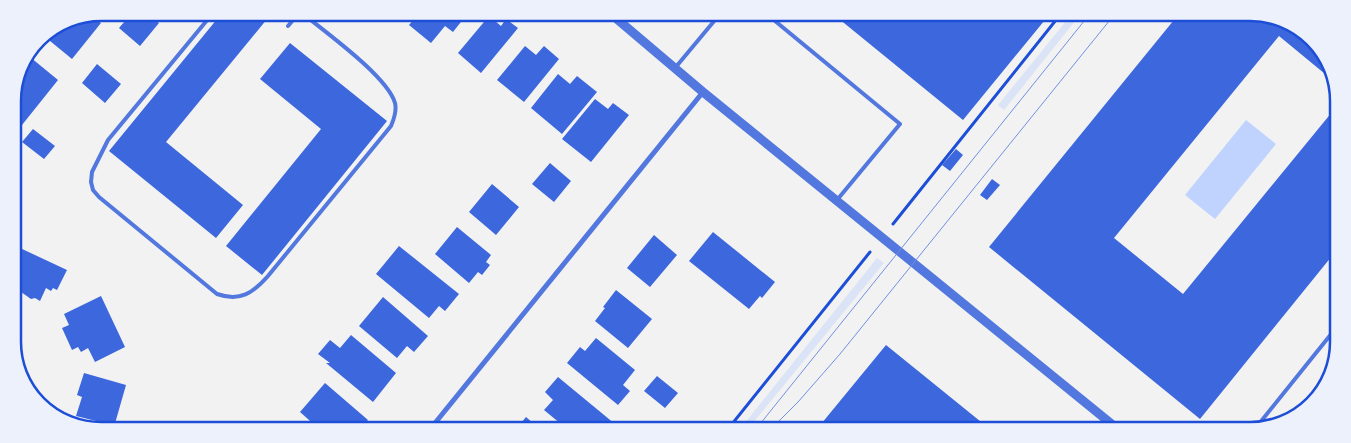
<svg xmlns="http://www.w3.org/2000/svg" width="1351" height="443" viewBox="0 0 1351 443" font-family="'Archivo Narrow',sans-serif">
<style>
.green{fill:#dbe4f7}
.water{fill:#bfd3fe}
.building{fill:#3d67dc}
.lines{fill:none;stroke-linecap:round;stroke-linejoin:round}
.path{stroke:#1d4ed8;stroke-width:3}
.service{stroke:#5277de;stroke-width:4}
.minor{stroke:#5277de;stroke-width:5}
.tertiary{stroke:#5277de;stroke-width:9}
.tram{stroke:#7290e2;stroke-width:1}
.rim{fill:none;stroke:#1d4ed8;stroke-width:2.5}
</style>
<rect width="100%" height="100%" fill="#f2f2f2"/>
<!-- green -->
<path class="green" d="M1071 15H1080L1004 110 998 105Z
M877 258 884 263 748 429H740Z"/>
<!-- water -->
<path class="water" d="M1246 120 1276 144 1215 219 1185 195Z"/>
<!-- building -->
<path class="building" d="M132 13H147L159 23 140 46 119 28Z
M222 13H272L166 142 243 205 216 238 109 151Z
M419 13H468L453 32 445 26 431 43 409 25Z
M833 14 964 15H1049L963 120Z
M90 15 101 23 72 59 44 36 68 19Z
M1178 15 1273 16 1316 43 1336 83 1279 36 1114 238 1183 294 1337 106 1336 251 1200 419 989 247Z
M489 16 501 26 506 19 518 28 481 73 458 53Z
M290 43 387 121 262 275 226 246 321 129 260 79Z
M525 46 536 55 544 46 559 59 524 102 497 80Z
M30 57 58 80 22 125 13 117V96Z
M97 64 121 84 105 103 82 83Z
M558 74 570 84 577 76 597 92 562 134 531 108Z
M595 99 608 109 613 103 629 115 591 162 562 139Z
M33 129 55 146 44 159 22 142Z
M956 149 963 155 950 171 942 165Z
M550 163 571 181 554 202 532 184Z
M992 179 1000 185 987 200 980 195Z
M492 184 519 207 496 235 469 212Z
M457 227 491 255 486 262 490 265 482 275 478 272 469 283 435 254Z
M713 232 775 282 762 298 760 296 749 309 689 261Z
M654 235 677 255 650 287 627 268Z
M399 246 459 294 445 311 439 306 429 318 376 274Z
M20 248 67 270 57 290 53 288 51 291 46 288 40 301 35 298 31 299 21 292 20 295 14 292V260Z
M616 290 652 319 628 348 595 321 605 308 603 307Z
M101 296 125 347 95 362 88 348 81 352 78 347 72 350 62 328 69 325 64 314Z
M383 297 428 336 414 352 407 346 397 358 359 326Z
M351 335 396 373 373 402 326 363H330L318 354 330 340 340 348Z
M596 338 635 370 623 385 630 391 618 405 567 363 580 347 585 351Z
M886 345 991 430 817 429Z
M84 373 126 385 114 427 104 425 103 427H89L90 423 94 424 96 421 76 416 82 397 77 395Z
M657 376 678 393 665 408 644 391Z
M558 377 621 429H567L544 410 553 400 545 392Z
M325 383 368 420 361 428H318L300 412Z
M526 417 540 429 517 428Z"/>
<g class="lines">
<!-- path -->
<path class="path" d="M893 224 1060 15
M728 429 870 252"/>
<!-- service -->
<path class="service" d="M213 13 108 140 92 172 91 182 93 190 99 197 217 294C240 302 253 293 268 276L391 126C394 119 397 111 395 103 387 76 325 32 302 13
M771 14 769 16 900 124 837 200
M288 26 299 13
M675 68 720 14
M1254 430 1336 328"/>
<!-- minor -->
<path class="minor" d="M431 428 703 92"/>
<!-- tertiary -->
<path class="tertiary" d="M611 14 703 92 1119 430"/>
<!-- tram -->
<path class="tram" d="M756 429 1089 15
M771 429 798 402 840 354 1114 15"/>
</g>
<!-- crop -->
<path d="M0 0H1351V443H0ZM101 21H1250A80 80 0 0 1 1330 101V342A80 80 0 0 1 1250 422H101A80 80 0 0 1 21 342V101A80 80 0 0 1 101 21Z" fill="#edf1fc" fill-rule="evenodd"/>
<path class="rim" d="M101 21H1250A80 80 0 0 1 1330 101V342A80 80 0 0 1 1250 422H101A80 80 0 0 1 21 342V101A80 80 0 0 1 101 21Z"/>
</svg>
